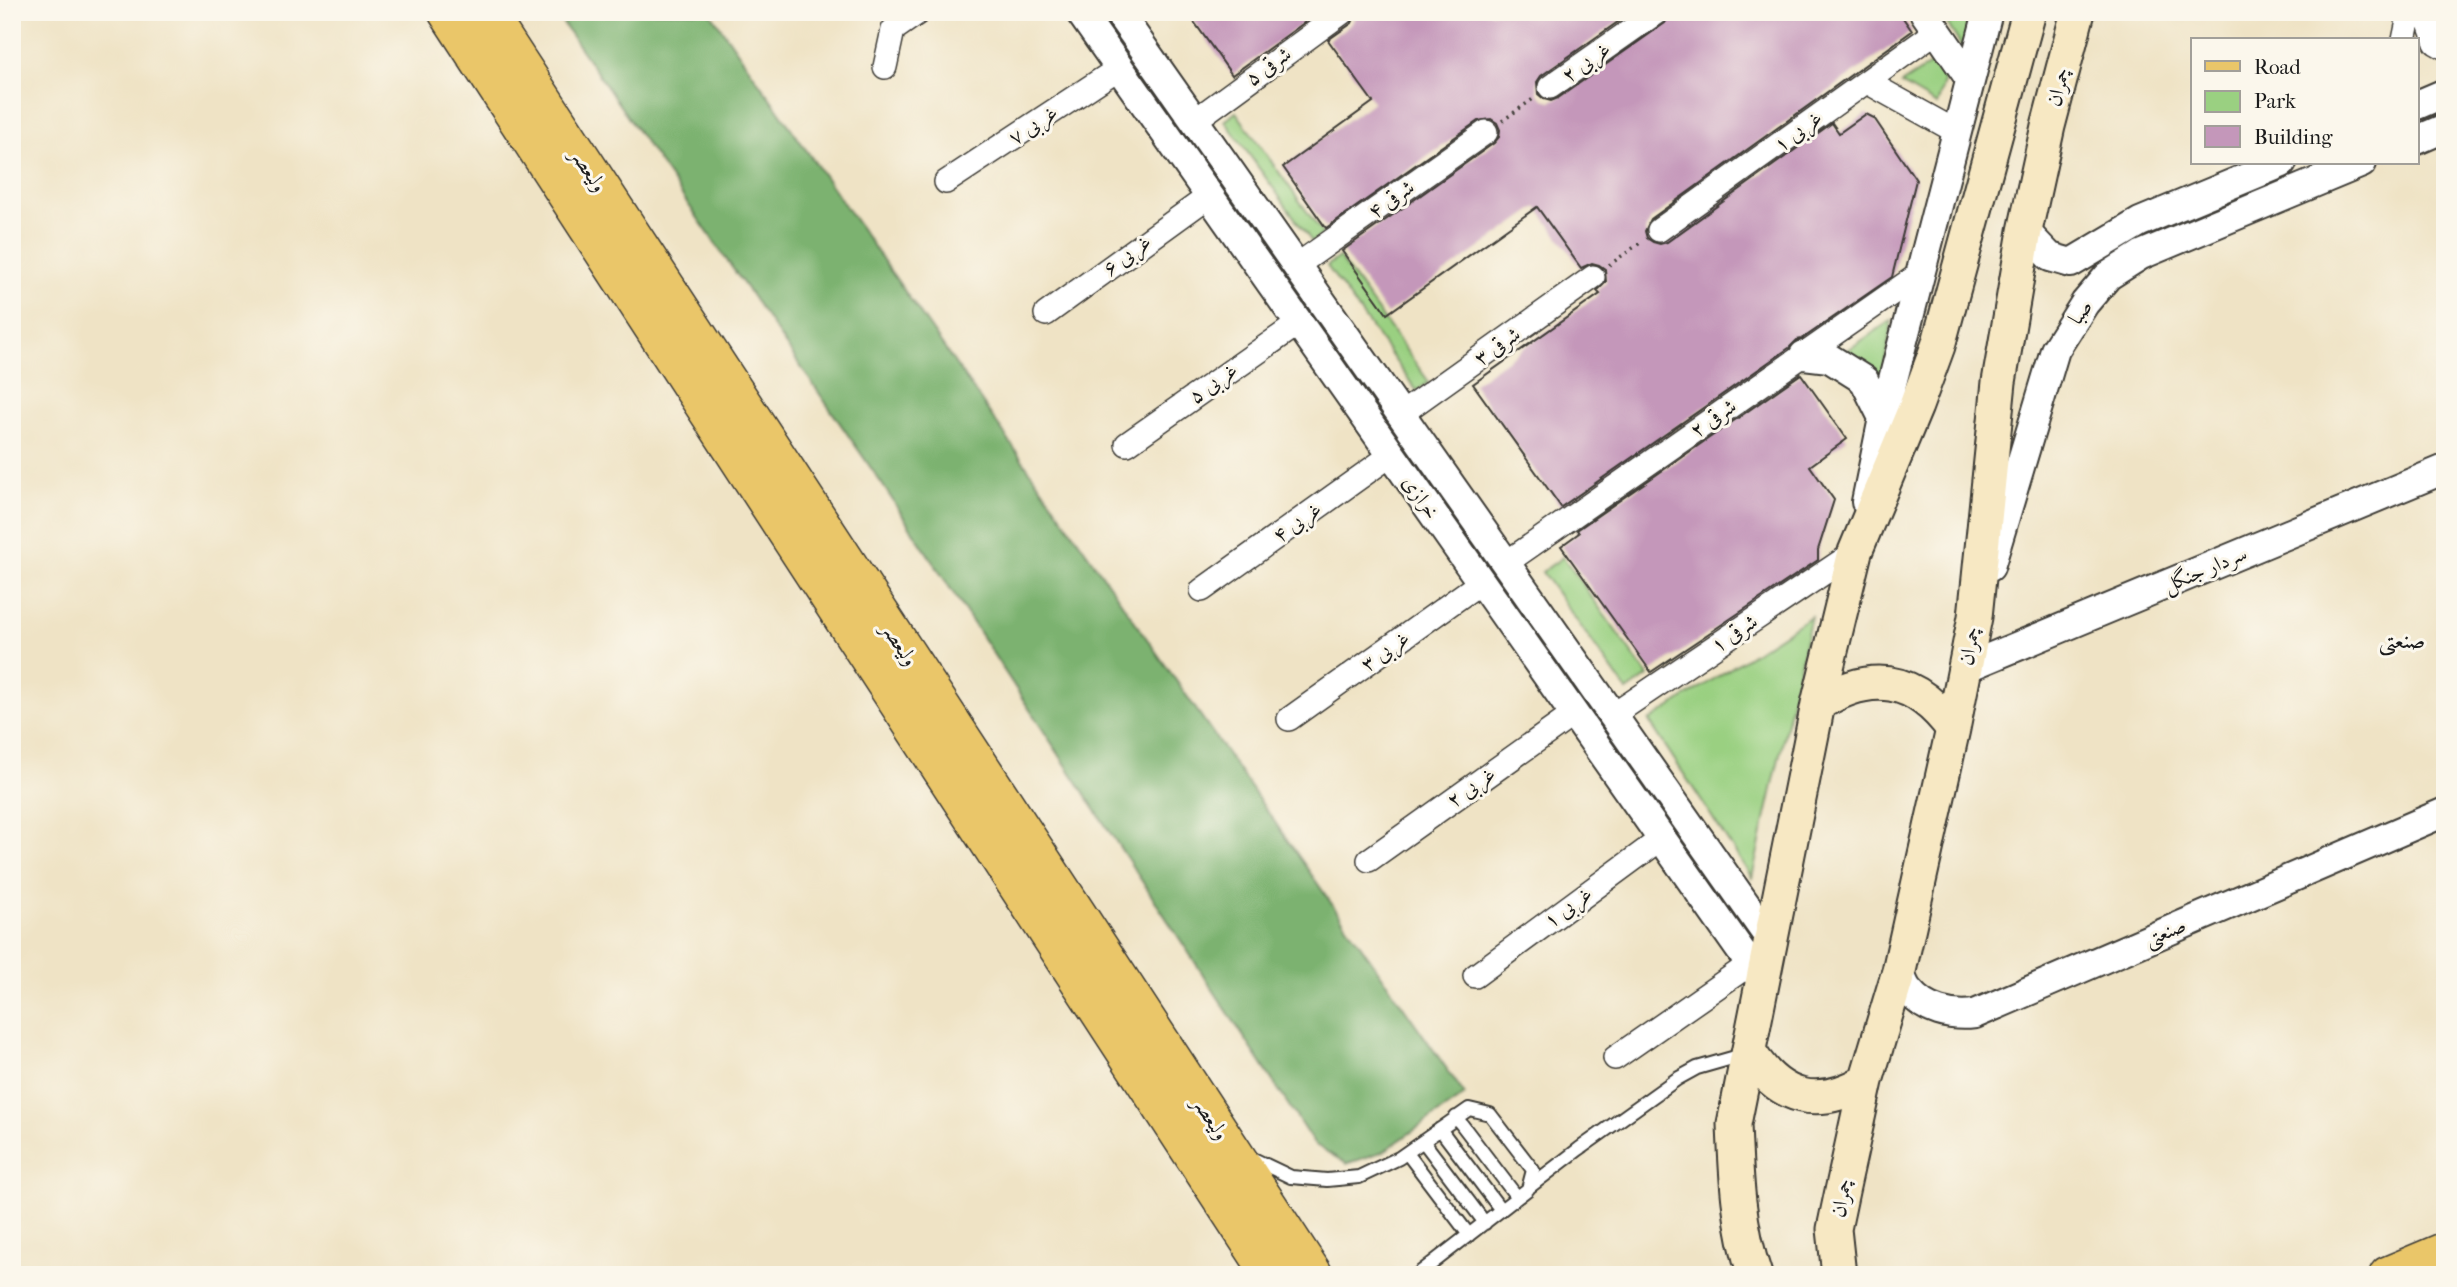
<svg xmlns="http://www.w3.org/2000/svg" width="2457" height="1287" viewBox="0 0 2457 1287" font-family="'IM FELL French Canon',Amiri,serif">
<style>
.green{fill:#9ad081;stroke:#5b764e;stroke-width:2}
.forest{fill:#7bb26f;stroke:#4c6746;stroke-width:2}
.building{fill:#c497ba}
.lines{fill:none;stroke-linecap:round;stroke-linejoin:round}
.service-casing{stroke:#3c3a35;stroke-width:16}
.minor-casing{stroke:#3c3a35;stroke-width:26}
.tertiary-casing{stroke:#3c3a35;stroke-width:32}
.secondary-casing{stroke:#3c3a35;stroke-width:37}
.primary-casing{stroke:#3c3a35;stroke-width:40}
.path{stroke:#3c3a35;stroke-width:3.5;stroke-dasharray:2 5;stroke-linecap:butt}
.service{stroke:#fff;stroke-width:12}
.minor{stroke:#fff;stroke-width:23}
.tertiary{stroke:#fff;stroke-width:28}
.secondary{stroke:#f7e8c3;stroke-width:33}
.primary{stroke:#eac669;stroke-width:37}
.labels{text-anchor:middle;stroke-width:6;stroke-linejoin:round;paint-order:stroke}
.street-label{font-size:21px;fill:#1c1c1c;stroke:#fbf7ec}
.neighbourhood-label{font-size:23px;fill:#1c1c1c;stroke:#fbf7ec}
</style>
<rect width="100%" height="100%" fill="#fbf7ec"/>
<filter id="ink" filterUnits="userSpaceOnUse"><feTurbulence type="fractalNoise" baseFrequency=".0143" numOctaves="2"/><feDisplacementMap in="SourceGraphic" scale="14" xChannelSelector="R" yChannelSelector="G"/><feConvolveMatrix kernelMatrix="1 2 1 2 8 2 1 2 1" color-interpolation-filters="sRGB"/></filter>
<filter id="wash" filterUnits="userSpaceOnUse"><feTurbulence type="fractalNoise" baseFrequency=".00686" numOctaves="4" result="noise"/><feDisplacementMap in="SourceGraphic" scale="28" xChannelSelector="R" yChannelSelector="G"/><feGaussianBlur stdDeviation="1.57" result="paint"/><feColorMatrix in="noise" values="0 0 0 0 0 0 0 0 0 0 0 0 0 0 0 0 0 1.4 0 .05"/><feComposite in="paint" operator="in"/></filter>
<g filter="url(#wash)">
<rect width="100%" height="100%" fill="#efe3c5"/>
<!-- green -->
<path class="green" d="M1949 12H1970L1963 49 1942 15Z
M1938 60 1947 72 1937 105 1901 84Z
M1236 112 1323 234 1312 242 1225 121Z
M1339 257 1429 382 1417 391 1327 266Z
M1892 320 1882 380 1842 354Z
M1563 557 1648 676 1627 691 1542 572Z
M1811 616 1752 878 1649 721Z"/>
<!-- forest -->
<path class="forest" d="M555 12H710L1465 1095 1384 1151 1347 1164 1314 1144 882 484Z"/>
<g id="blocks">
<!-- building -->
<path class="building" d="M1187 12H1319L1232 75Z
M1357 12H1632L1541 76 1537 82 1538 94 1544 99 1551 101 1558 98 1665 23 1671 12H1899L1912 31 1651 219 1645 231 1647 238 1653 242 1660 244 1667 242 1832 123 1839 133 1866 114 1874 118 1916 180 1892 277 1802 339 1797 340 1789 348 1561 507 1473 384 1600 294 1597 291 1606 282 1605 269 1599 265 1592 263 1581 268 1537 207 1387 314 1342 251 1494 143 1499 137 1500 130 1497 123 1491 119 1478 121 1326 228 1283 167 1373 102 1328 40 1352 23Z
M1801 374 1847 439 1810 466 1834 500 1818 550V560L1651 672 1561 546 1579 533 1577 530Z"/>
</g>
</g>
<g filter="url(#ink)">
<use href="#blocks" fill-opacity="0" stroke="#3c3a35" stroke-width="2"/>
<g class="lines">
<!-- service casing -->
<g class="service-casing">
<path id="service" d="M1456 1117 1517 1197
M1440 1129 1501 1210
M1423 1141 1485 1223
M1407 1153 1469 1235
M1249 1157 1291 1177 1327 1180 1359 1177 1399 1158 1469 1109 1490 1114 1533 1170 1528 1189 1417 1275
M1528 1188 1579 1149 1677 1079 1697 1068 1746 1054"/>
</g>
<!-- minor casing -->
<g class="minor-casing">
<path id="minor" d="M2425 12 2436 43 2445 48
M2404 40 2410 12
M885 67 893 30 919 12
M1867 82 1957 132
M1550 87 1657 12
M1194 121 1343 12
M946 182 1119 68
M1659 230 1937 31
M1296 266 1486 132
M1046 314 1209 196
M1401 414 1593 277
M1127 444 1299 323
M1506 563 1921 273
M1202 590 1391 455
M1613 715 1855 552
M1289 719 1481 582
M1369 860 1574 714
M1475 976 1661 839
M1615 1058 1750 964"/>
</g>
<!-- tertiary casing -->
<g class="tertiary-casing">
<path id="tertiary" d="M1080 12 1762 981
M1118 12 1770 939
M1924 12 1970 79
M2417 105 2445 93
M2417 140 2445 128
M2025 231 2050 257 2071 263 2140 222 2282 163
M1804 355 1829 358 1864 380 1883 418
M1866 502 1883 418 1988 12
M1990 567 2055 350 2085 303 2108 276 2141 255 2362 163
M1965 668 2445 469
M1899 971C1902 977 1904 986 1909 991 1925 1011 1951 1017 1975 1014L2445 812"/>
</g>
<!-- secondary casing -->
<g class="secondary-casing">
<path id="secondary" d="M1818 704C1872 670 1915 677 1953 729
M1750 1053C1780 1100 1818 1109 1866 1081
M1755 1275C1738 1226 1736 1176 1734 1124L1818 704 1855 552 1916 406 1938 346 2029 12
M1839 1275 1834 1229 1842 1191 1866 1081 1899 971 1953 729 1975 617 1999 382 2025 231 2048 126 2078 12"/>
</g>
<!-- primary casing -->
<g class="primary-casing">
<path id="primary" d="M447 12 1271 1275
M486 12 1314 1275
M2388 1275 2445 1251"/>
</g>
<!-- path -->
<path class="path" d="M1502 121 1533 99
M1609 265 1643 241"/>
<!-- service -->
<use href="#service" class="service"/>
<!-- minor -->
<use href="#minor" class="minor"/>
<!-- tertiary -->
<use href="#tertiary" class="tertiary"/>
<!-- secondary -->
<use href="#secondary" class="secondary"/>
<!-- primary -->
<use href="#primary" class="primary"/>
</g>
</g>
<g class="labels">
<!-- street labels -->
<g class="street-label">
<text transform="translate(1586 62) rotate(-35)" y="7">۲ غربی</text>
<text transform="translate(1268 66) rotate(-36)" y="7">۵ شرقی</text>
<text transform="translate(2058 87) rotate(-75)" y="7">چمران</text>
<text transform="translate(1033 125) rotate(-33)" y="7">۷ غربی</text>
<text transform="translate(1798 131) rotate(-36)" y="7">۱ غربی</text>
<text transform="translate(589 170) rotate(57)" y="7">ولیعصر</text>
<text transform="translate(1391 199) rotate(-35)" y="7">۴ شرقی</text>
<text transform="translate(1127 255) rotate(-36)" y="7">۶ غربی</text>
<text transform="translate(2080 312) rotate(-55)" y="7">صبا</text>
<text transform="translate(1497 346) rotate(-35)" y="7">۳ شرقی</text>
<text transform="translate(1213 383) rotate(-35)" y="7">۵ غربی</text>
<text transform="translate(1713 418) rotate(-35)" y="7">۲ شرقی</text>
<text transform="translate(1421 497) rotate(55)" y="7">خرازی</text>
<text transform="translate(1297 522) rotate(-35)" y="7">۴ غربی</text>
<text transform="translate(2205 569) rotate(-23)" y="7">سردار جنگل</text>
<text transform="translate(1734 633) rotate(-34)" y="7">۱ شرقی</text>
<text transform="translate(900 644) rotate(57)" y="7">ولیعصر</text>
<text transform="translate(1969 646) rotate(-79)" y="7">چمران</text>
<text transform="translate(1385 651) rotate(-35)" y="7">۳ غربی</text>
<text transform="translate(1471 787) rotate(-35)" y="7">۲ غربی</text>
<text transform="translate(1568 907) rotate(-36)" y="7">۱ غربی</text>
<text transform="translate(2165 932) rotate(-24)" y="7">صنعتی</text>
<text transform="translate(1211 1118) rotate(57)" y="7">ولیعصر</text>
<text transform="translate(1841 1198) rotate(-79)" y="7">چمران</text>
</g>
<!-- neighbourhood labels -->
<g class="neighbourhood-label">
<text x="2402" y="648">صنعتی</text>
</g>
</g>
<!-- margin -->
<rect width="2457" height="1287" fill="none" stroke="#fbf7ec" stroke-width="42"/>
<!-- legend -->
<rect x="2191" y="38" width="228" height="126" fill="#fbf7ec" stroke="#a29f99" stroke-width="2"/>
<rect x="2205" y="61" width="35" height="10" fill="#eac669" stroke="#a29f99" stroke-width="2"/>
<text x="2254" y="74" font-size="21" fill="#1c1c1c">Road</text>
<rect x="2205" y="91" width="35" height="21" fill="#9ad081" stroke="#a29f99" stroke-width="2"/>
<text x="2254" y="108" font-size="21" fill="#1c1c1c">Park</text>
<rect x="2205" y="126" width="35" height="21" fill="#c497ba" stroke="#a29f99" stroke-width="2"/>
<text x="2254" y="144" font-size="21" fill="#1c1c1c">Building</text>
</svg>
